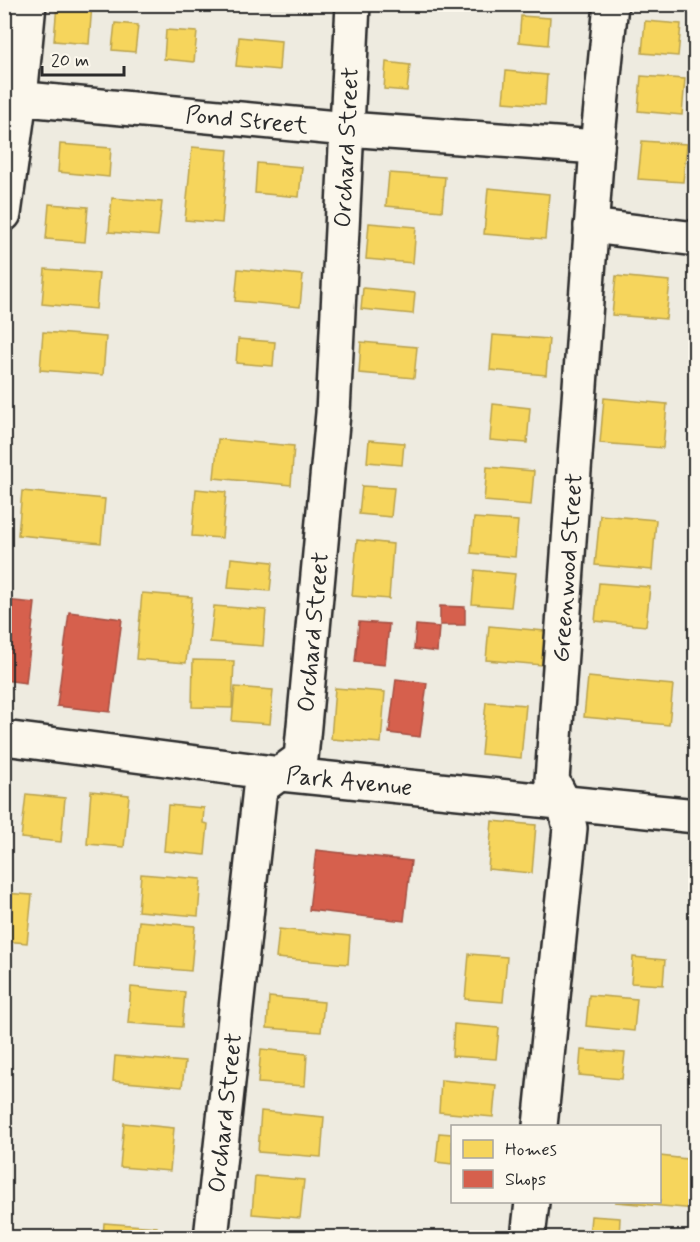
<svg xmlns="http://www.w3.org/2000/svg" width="700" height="1242" viewBox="0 0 700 1242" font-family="Mynerve,sans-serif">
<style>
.homes{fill:#f6d55c;stroke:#b9a24d;stroke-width:1.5}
.shops{fill:#d6604d;stroke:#a35043;stroke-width:1.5}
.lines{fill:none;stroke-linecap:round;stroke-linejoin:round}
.street-casing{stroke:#2b2b2b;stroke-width:38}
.primary-casing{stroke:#2b2b2b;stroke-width:38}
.street{stroke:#fbf7ec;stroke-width:33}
.primary{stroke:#fbf7ec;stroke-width:33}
.labels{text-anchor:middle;stroke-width:6;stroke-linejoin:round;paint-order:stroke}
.street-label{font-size:24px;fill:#2b2b2b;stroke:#fbf7ec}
</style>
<rect width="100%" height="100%" fill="#eeebe0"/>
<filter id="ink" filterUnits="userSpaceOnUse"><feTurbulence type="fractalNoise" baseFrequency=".0167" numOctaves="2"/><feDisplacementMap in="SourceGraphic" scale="12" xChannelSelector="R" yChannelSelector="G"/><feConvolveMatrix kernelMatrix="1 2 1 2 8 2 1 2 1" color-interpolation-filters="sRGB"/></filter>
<g filter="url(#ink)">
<!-- homes -->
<path class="homes" d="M57 4H92L89 44 54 41Z
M521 16 550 18 548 45 519 42Z
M645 21 681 24 678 56 642 53Z
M115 23 138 25 135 52 112 50Z
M166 30 197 32 194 62 164 59Z
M239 37 281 41 279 70 236 66Z
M386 62 410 65 407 91 384 89Z
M506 71 547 75 545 105 503 102Z
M641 76 685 79 682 115 638 111Z
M642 141 687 144 683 182 638 179Z
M60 144 111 148 109 177 58 172Z
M192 147 228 150 222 223 185 220Z
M257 163 302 167 299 197 255 193Z
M389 173 445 177 442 211 386 206Z
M488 188 549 194 545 239 484 234Z
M112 198 162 202 158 236 109 232Z
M49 204 88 207 85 242 46 239Z
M369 223 416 227 413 263 366 259Z
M45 269 99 273 96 309 42 304Z
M238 269 303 275 300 307 235 301Z
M616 276 670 281 666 319 612 315Z
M363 288 415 293 413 314 361 309Z
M43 332 106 337 103 375 40 370Z
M493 335 549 339 546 375 490 370Z
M238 339 275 342 273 366 236 363Z
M361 342 417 347 414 378 359 373Z
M604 398 667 404 663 448 600 443Z
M493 404 530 408 527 443 490 440Z
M218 439 294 446 291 485 214 478Z
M369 440 404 443 402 465 367 462Z
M487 467 534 471 531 505 484 501Z
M362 486 394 488 391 517 359 514Z
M196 489 226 492 222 538 192 536Z
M22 491 105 499 101 543 18 535Z
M600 515 656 520 652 570 595 565Z
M474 518 518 521 515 557 471 553Z
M357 540 393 544 389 599 352 596Z
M231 558 273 562 270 591 228 588Z
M475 570 515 574 511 607 472 604Z
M599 583 650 587 646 626 595 621Z
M142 593 192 597 186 663 136 659Z
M214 606 266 610 263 646 210 642Z
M489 626 545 631 542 665 486 660Z
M193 660 234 661 232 708 192 707Z
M588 677 673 685 669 725 584 717Z
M235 687 273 690 270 724 232 721Z
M335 688 385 692 381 743 331 739Z
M486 702 526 705 521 758 481 754Z
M4 774H11L4 849Z
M91 791 129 795 124 847 87 844Z
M26 794 65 798 61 842 21 838Z
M168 805 204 808 203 823 208 824 205 855 164 851Z
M492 821 536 825 532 873 488 869Z
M141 874 201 879 198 916 138 911Z
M4 893 32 895 27 943 4 941Z
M139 921 195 926 191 971 135 966Z
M279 929 350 936 348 964 276 958Z
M469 954 507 957 503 1002 465 999Z
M633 957 665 960 663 985 631 983Z
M4 978H9L6 1012 4 1011Z
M131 987 185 992 182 1027 128 1023Z
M589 995 637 999 634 1031 586 1026Z
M269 997 324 1002 321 1032 267 1028Z
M454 1024 499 1028 496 1059 452 1056Z
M261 1049 307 1054 305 1086 258 1083Z
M581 1050 625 1053 622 1079 579 1075Z
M115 1056 185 1062 182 1087 113 1081Z
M441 1080 496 1085 493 1117 439 1112Z
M261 1111 324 1117 321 1157 258 1152Z
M124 1123 174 1128 170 1171 120 1167Z
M439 1133 452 1134V1164L436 1162Z
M660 1156 696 1160V1209L615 1202H660Z
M255 1176 304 1180 300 1218 252 1214Z
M591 1216 620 1218 619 1238H589Z
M104 1223 157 1227V1238H103Z"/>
<!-- shops -->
<path class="shops" d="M4 600 35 603 26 683 4 680Z
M440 606 465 607V625H440Z
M69 612 122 619 110 712 57 706Z
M359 622 389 624 385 665 355 662Z
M416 625 439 627 437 652 414 649Z
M396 679 427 683 420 737 389 733Z
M316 850 411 861 404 921 309 910Z"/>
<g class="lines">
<!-- street casing -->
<g class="street-casing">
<g id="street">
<path id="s1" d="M4 97 347 129 597 147"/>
<path d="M4 214 20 98 29 4"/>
<path d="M591 226 696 239"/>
<path id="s2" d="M540 1126 570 828 564 803 552 780 597 147 611 4"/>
<path id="s3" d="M211 1238 260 788 301 758 333 413 353 4"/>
<path d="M528 1238 532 1202"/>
</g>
</g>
<!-- primary casing -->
<g class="primary-casing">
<g id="primary">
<path id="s4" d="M4 738 281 774 696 816"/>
</g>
</g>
<!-- street -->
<use href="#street" class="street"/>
<!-- primary -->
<use href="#primary" class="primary"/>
</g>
</g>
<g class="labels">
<!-- street labels -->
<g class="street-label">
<text dy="8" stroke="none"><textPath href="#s1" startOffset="244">Pond Street</textPath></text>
<text dy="8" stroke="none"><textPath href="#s3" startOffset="1116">Orchard Street</textPath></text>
<text dy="8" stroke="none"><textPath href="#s2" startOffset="564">Greenwood Street</textPath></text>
<text dy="8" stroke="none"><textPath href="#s3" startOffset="630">Orchard Street</textPath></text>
<text dy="8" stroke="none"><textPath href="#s4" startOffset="348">Park Avenue</textPath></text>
<text dy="8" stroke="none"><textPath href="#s3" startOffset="126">Orchard Street</textPath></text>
</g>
</g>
<!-- margin -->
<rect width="700" height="1242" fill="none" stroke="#fbf7ec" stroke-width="24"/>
<rect x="12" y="12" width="676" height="1218" fill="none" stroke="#2b2b2b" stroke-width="2" filter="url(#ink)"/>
<!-- legend -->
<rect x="451" y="1125" width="210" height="78" fill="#fbf7ec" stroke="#a8a59f" stroke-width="1.5"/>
<rect x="463" y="1140" width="30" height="18" fill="#f6d55c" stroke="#a8a59f" stroke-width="1.5"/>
<text x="505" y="1155" font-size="18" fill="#2b2b2b">Homes</text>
<rect x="463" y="1170" width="30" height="18" fill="#d6604d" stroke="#a8a59f" stroke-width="1.5"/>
<text x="505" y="1185" font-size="18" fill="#2b2b2b">Shops</text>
<!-- scale -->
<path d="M42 66v9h82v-9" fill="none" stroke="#2b2b2b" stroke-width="3"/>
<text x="51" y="66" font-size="18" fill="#2b2b2b" stroke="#fbf7ec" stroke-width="4.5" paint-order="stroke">20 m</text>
</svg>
